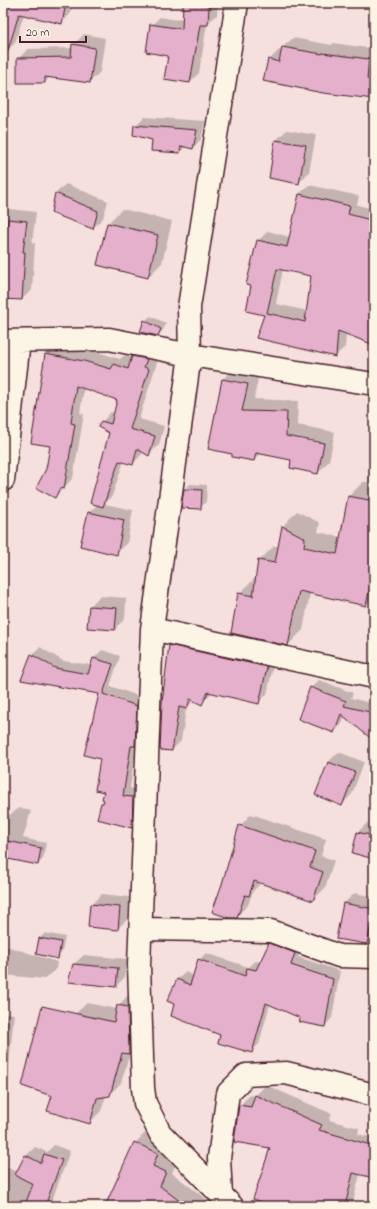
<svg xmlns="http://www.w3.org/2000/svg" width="377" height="1209" viewBox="0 0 377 1209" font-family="'Indie Flower',sans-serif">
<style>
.shadow{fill:#0003;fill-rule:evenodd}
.building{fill:#e4b0cc;stroke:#4a1f2b;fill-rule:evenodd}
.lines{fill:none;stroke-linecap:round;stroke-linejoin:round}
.minor-casing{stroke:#4a1f2b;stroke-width:25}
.minor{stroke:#fcf5e5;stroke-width:22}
</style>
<rect width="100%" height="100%" fill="#f5e0de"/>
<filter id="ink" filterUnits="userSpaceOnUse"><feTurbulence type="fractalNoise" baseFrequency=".025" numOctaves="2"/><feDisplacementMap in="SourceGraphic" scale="8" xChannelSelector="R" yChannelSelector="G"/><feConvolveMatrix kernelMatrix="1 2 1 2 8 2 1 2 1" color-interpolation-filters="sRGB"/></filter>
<g filter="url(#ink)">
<!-- shadow -->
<path class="shadow" d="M3 3H73L70 14 62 23 24 14 15 43 7 51H3Z
M186 3H218L217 15 207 24 199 73 190 82 169 56 151 26 160 17 177 20 179 18 183 19 184 5Z
M84 34 105 38 100 72 90 82 50 77 45 82 18 59 28 49 73 48V45Z
M293 38 332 45 333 43 374 49 373 87 269 60 279 50 282 51 283 47Z
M144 117 205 121 201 139 193 148 186 146 180 152 153 139 135 126Z
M287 130 316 135 309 172 299 183 270 177 276 140Z
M66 184 108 201 103 218 93 228 55 194Z
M309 185 359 196 357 205 374 209V344L346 333 345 347 335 356 265 314 252 286 258 241 268 231 290 237 299 194ZM283 269 312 275 308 311 276 304Z
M9 209 36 212 32 243H35L32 290 22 299 3 298V215Z
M122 209 172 221 162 263 148 277 98 264 108 223Z
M150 316 166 323 163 330 158 335 145 321Z
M55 345 94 351 120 359 125 355 133 358 143 347 158 359 139 419 164 426 159 445 149 454 143 451 142 454 133 464 124 461 112 496 105 504 133 510 127 543 116 553 89 513 97 505 110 432 102 422 111 412 115 413 118 399 84 388 80 413 84 414 73 478 55 497 47 469 51 445 46 354Z
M235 367 259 373 254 399 298 401 297 425 335 432 329 461 318 473 293 460 261 453 254 460 233 454 209 449 223 379Z
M374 406V429L370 427Z
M374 450V596L366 605 310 593 303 630 288 645 239 594 254 579H256L259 561 274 546H279L283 526 297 511 320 523 318 532 341 537 348 497 363 482H368Z
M190 484 207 485 206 502 200 508 185 490Z
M100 596 126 598 125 619 114 629 88 627 90 606Z
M179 637 275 658 267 694 258 703 212 692 202 703 194 700 186 709 181 741 172 750 170 646Z
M40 647 63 661 91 665 94 658 102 650 120 656 110 686 144 698 130 788 140 790 139 819 132 827 102 803 105 800 106 791 102 758 100 693 22 679 32 655Z
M319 680 353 693 351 698 374 704V739L345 716 342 724 334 732 311 688Z
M339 752 364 762 352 794 342 805 328 762Z
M20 808 31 811 23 838 46 843 43 859 38 864 3 857V819Z
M251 814 326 839 321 856 334 860 325 888 313 900 261 883 253 891 248 905 236 917 223 884 240 826Z
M368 822 374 824V858L358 832Z
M355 893 374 897V936L367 943 338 938 344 903Z
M102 894 129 897 128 919 117 929 91 905Z
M45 933 65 937 62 952 57 958 40 938Z
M277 937 302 946 298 957 340 971 332 1018 325 1026 270 1004 259 1044 251 1052 221 1034 175 1003 178 979 185 972 194 976 199 960 206 953 248 967 255 961 261 962 269 944Z
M3 945 57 962 56 969 45 979 3 975Z
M84 955 127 959 125 977 116 986 74 964Z
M129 994 141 1042 130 1053 121 1083 109 1095 106 1096 101 1111 89 1123 75 1014 87 1003 117 1009 118 1006Z
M3 1013 14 1014 8 1075 3 1080Z
M266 1085 332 1114 329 1120 359 1128 358 1134 374 1138V1177L360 1174 352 1206H277L271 1148 235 1141 240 1105 250 1095 255 1096Z
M147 1131 178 1159 172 1173 215 1206H106L135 1143Z
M54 1145 70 1151 50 1206H21L22 1204 3 1197V1166L18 1172 26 1156 35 1147 47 1152Z"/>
<!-- building -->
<path class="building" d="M3 3H66L62 24 19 14 7 53 3 52Z
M183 4 209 6 208 25H200L190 83 164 79 168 56 146 52 150 24 182 29Z
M72 44 95 48 90 83 45 77V83H17V58L71 57Z
M282 47 322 54V53L369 59 367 79H374V99L323 93 263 81 268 59 279 62Z
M134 125 197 130 193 149 181 146 180 153 151 151 152 140 133 135Z
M275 140 306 145 299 184 269 178Z
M55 193 98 211 93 229 51 213Z
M299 194 350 206 348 214 374 221V345L338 331 336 357 256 338 264 315 246 311 251 286 246 285 257 240 287 247ZM277 269 311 276 305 322 267 313Z
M8 219 27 221 23 252H25L22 300 3 299V251H4Z
M107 223 158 235 148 278 97 265Z
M144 320 161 329 158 336 140 332Z
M45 354 84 361 111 369 114 364 128 369 132 356 147 359 144 367 149 369 130 429 155 436 149 456 137 449 133 465 119 461 103 507 90 503 109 433 98 427 101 421 111 424 117 400 76 386 71 423 75 424 64 489 60 488 55 498 36 488 46 469 50 446 31 443Z
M222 379 248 384 242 411 287 412 286 436 324 443 318 474 290 468 291 460 256 453 254 461 232 457V454L208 449Z
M184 489 202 490 201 509 181 508Z
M348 496 374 501V568L366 606 299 591 288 646 231 633 238 593 253 596 258 560 275 563 282 526 305 538 304 547 337 554Z
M88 512 124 520 117 555 80 546Z
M89 606 117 608 115 630 87 628Z
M169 645 267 667 259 704 208 692 202 705 190 699 187 709 179 707 172 751 160 750 162 702Z
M31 654 55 668 88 674 93 658 113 664 103 694 137 706 135 746H131L123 796 133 797 132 828 97 819 101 803H103L104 800 102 799 104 792 95 790 100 759 84 755 99 694 21 680Z
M310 687 346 701 344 706 374 713V741L341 714 334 733 298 719Z
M328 762 355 772 342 806 315 795Z
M239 825 315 851 310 867 323 872 313 901 254 881 249 896 245 895 237 918H229L212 912 222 884Z
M357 832 374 836V859L352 853Z
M3 840 41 848 38 865 3 858Z
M343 903 374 909 367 944 336 939Z
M90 904 120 907 118 930 88 927Z
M39 938 61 942 58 959 36 954Z
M269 943 295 953 291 965 333 979 325 1027 299 1022 300 1018 266 1003 252 1053 218 1043 220 1035 171 1016 174 1004 167 1001 177 979 190 985 198 959 245 976 247 968 256 970Z
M73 964 118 968 116 987 68 982Z
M117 1005 128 1007 129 1054 122 1053 110 1096 97 1098 90 1124 47 1111 52 1096 22 1086 42 1006 114 1022Z
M255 1095 322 1125 319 1130 374 1146V1178L353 1173 345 1206H274L253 1199 270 1148 234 1142 239 1105 251 1107Z
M134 1142 158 1153 153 1166 166 1172 160 1186 186 1206H105Z
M44 1154 62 1160 45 1206H36L26 1202 33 1184 15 1175 25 1155 41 1163Z"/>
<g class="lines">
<!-- minor casing -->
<g class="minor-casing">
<path id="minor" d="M3 341 109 339 190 355 374 384
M3 480 19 341
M152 629 374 677
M141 929 271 931 339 956 374 957
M221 1195 219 1158 228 1093 246 1075 286 1073 374 1095
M232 1206 160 1133 145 1103 143 1088 139 965 152 629 190 355 189 307 237 3"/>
</g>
<!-- minor -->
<use href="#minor" class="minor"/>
</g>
</g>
<!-- margin -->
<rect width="377" height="1209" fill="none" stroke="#fcf5e5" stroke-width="16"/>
<rect x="8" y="8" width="361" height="1193" fill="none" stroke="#4a1f2b" stroke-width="1.5" filter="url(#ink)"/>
<!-- scale -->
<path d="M20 36v6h66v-6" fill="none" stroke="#4a1f2b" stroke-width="2"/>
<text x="26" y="36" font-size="12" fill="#4a1f2b" stroke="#fcf5e5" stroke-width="3" paint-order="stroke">20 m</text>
</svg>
